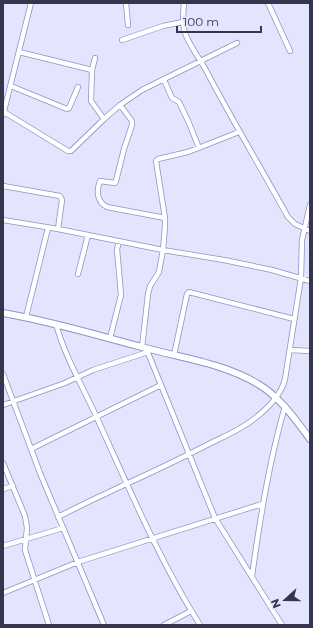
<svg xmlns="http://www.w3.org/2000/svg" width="313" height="628" viewBox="0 0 313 628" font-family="Montserrat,sans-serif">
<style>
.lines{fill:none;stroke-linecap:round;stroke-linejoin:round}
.street-casing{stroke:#9091c9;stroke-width:6}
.secondary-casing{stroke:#9091c9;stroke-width:8}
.street{stroke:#fff;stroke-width:4.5}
.secondary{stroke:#fff;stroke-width:6}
</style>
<rect width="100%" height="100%" fill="#e3e4fd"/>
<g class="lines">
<!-- street casing -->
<g class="street-casing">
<path id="street" d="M126 3 128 25
M184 3C183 13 182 23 185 33 191 49 202 61 209 76 234 123 262 170 288 217L295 224 310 231
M268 3 290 51
M122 40 163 26 183 22
M19 52 92 70
M95 58 92 70 91 101 104 119
M164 80 172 98 179 102 189 123 199 148
M11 86 67 109 69 108 78 87
M120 105 132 121V125L124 149 116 181 115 183 100 181C96 191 97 202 107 207L165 218
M4 112 68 151H71L104 119 120 105 142 90 237 43
M3 115 31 3
M3 186 60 196 62 200 58 229
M3 220 58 229 163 250 224 260 272 270 310 281
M78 274 88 235
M26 317 48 228
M56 324C65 357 83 387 97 418 129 488 159 560 200 625
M110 338 121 295 117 249 119 242
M142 347 148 294 150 286 159 272 160 266 163 250 165 226V218L156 161 158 159 188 152 239 132
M146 348 215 518 282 625
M290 350 310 351
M174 355 187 294 189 292 294 319
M3 374 40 473 104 625
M3 405 65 383 93 370 148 352
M31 449 161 385
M3 463 25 516 27 528 25 550 49 625
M3 489 13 486
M58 517C106 492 155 472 203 447 220 438 239 431 254 419 267 409 281 396 285 379L301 278 302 240 310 205
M3 546 63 528
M252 576C260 519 269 462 285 406
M3 593 78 562 262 504
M164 625 191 611"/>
</g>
<!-- secondary casing -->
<g class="secondary-casing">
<path id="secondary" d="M3 313C50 321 96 335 142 347 181 358 223 363 258 384 280 397 295 419 310 439"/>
</g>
<!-- street -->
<use href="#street" class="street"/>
<!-- secondary -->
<use href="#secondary" class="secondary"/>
</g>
<!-- border -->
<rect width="313" height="628" fill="none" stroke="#35364e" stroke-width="8"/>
<!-- north arrow -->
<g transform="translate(285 600) rotate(249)" stroke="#e3e4fd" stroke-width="3" paint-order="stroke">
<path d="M0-3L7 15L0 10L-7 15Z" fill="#35364e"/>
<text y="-6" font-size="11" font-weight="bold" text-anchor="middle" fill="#35364e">N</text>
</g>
<!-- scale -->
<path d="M177 26v6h84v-6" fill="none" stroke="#35364e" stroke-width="2"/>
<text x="183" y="26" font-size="12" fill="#35364e" stroke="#e3e4fd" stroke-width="3" paint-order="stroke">100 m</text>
</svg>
